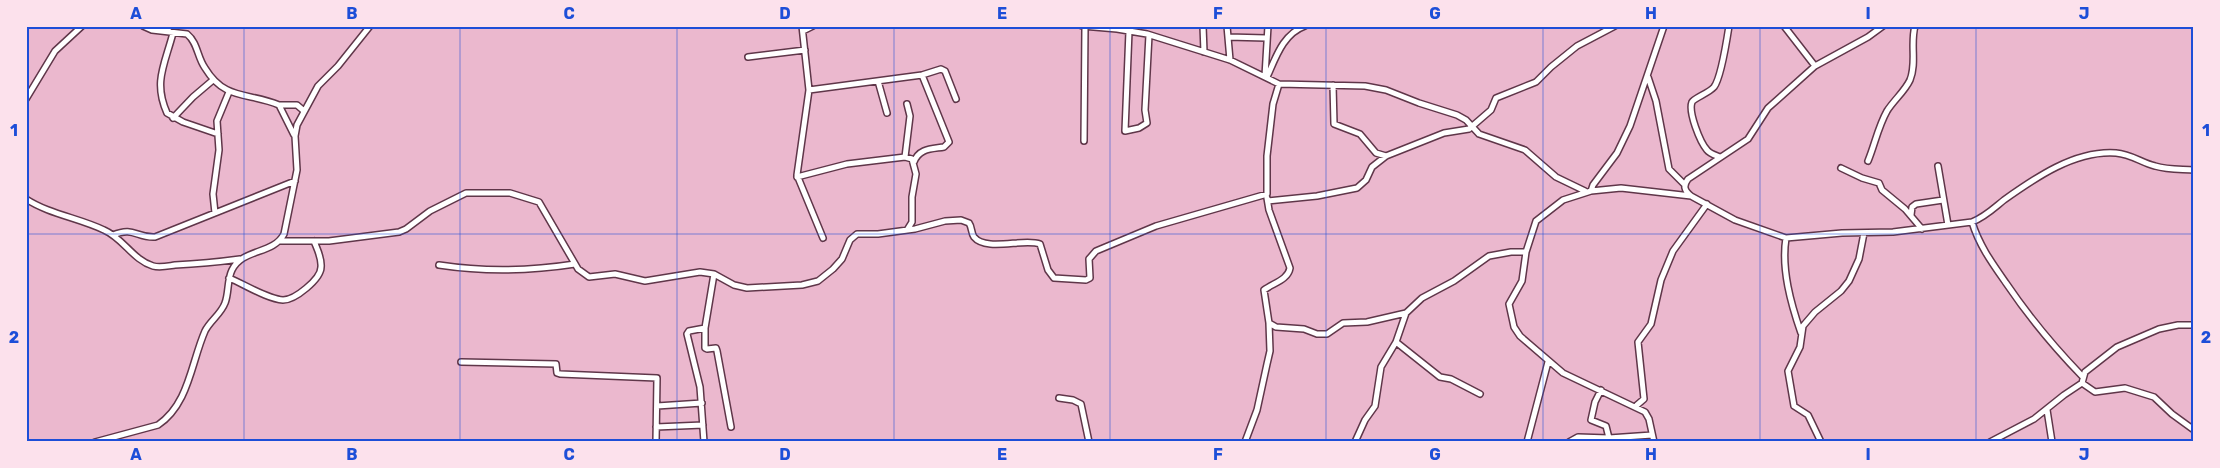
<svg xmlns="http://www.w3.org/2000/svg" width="2220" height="468" viewBox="0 0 2220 468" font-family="Rubik,sans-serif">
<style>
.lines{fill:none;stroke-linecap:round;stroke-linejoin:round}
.minor-casing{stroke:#5f3649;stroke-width:8}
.minor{stroke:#fff;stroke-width:5}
.grid{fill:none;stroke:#1d4ed8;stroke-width:1;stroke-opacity:0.55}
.neatline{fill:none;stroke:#1d4ed8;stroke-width:2}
.grid-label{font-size:16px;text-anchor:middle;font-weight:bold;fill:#1d4ed8}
</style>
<rect width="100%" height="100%" fill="#ebb8ce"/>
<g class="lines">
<!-- minor casing -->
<g class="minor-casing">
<path id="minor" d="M143 26 152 30 187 34C198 43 197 57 205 68 225 101 248 92 279 105L294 135
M802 26 809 90 797 175 823 238
M1082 26 1117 29 1147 34 1230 60 1279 84 1365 86 1386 90 1419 103 1457 115 1466 120 1479 134 1525 150 1556 177 1585 191
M1203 26 1204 52
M1227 26 1230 60
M1784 26 1815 66
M165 31 171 26
M803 31 813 26
M1129 31 1125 131 1139 128 1147 123 1145 110 1149 35
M173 33C165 64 153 82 167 113L183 122 218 134
M1228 37 1266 38
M748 57 805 50
M1265 76 1268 26
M1267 77C1276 57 1283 34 1305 26
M1648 77 1656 101 1669 169 1684 184
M878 81 887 113
M1333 85 1334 124 1360 134 1376 153 1386 156
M809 90 922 75 941 69 945 71 956 99
M26 99 55 51 82 26
M279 105H297L304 111
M173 118 193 97 213 80
M1084 141 1085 27
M905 157 910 116 907 104
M1720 157C1715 155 1710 154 1707 150 1700 142 1688 112 1692 102 1694 98 1709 93 1714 87 1721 78 1727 39 1729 26
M1868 161C1875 144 1878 127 1887 111 1894 100 1905 91 1910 80 1917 63 1910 44 1915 26
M914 162C919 148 932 149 944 147L949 142 922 75
M1938 166 1948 225
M1841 168 1862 178 1879 183 1882 190 1905 209 1922 229
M797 177 847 164 905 157 912 159 916 174 912 197V222L907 230
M1591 191 1593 185 1617 153 1630 126 1664 26
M1691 196C1684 190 1683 186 1688 179L1748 139 1768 108 1815 66 1868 37 1883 26
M1267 198 1269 210 1290 268C1288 280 1273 283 1264 290L1269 323 1276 327 1304 329 1317 334H1327L1343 323 1367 322 1406 313
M26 199C49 214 79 218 104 230 123 238 133 260 153 266 160 268 168 266 175 265 197 264 218 262 240 259
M1268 201 1317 196 1357 188 1366 180 1372 167 1386 156 1444 133 1469 129 1491 110 1496 98 1536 82 1551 67 1577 46 1615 26
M215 213 213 194 219 150 217 121 229 92
M1911 215 1912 207 1916 204 1943 200
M1972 222C1979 245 1992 263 2006 283 2029 317 2054 347 2082 376
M113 235C134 226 136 238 155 237L295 181
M1786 238C1781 269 1791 304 1801 333
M280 241H329L399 232 406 229 430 211 466 193H510L539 202 578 269 589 277 615 274 645 281 700 272 714 274 734 285 747 288 802 285 818 281 833 269 842 259 850 240 857 234H878L915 229 945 221 961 220 969 223C972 227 971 233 974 237 986 252 1024 238 1040 244L1048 270 1054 278 1086 280 1090 278 1089 259 1096 251 1156 226 1267 194V156L1273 104 1279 84
M439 265C485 272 530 271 575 264
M714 274 705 328V348L707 349 716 348 717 351 731 427
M229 278C244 284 267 299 283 300 295 300 321 279 321 267 322 258 317 249 314 241
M1396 342 1440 377 1451 379 1480 394
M461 362 556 364 557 373 560 374 657 378 656 442
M2082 383 2095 392 2125 388 2154 397 2172 414 2194 430
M1601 390 1595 402 1591 420 1606 426 1609 438
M1059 398 1073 400 1081 404 1089 442
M657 406 702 403
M1637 407V405L1644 399 1638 342 1651 324 1661 280 1673 251 1707 204
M2047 410 2052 442
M656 427 703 425
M95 442 158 425C189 404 191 363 205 331 210 321 221 314 225 303 229 293 227 280 232 270 243 248 273 255 284 234L297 170 295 136 297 125 318 86 338 66 370 26
M704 442 700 387 687 334 689 331 705 328
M1245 442 1257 410 1267 364 1270 351 1269 323
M1355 442 1365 420 1375 406 1381 367 1396 342 1406 313 1422 298 1454 281 1489 256 1511 252H1526
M1527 442 1548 362
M1569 442 1578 437 1609 438 1652 435
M1654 442 1649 419 1645 412 1563 373 1520 336 1514 327 1509 304 1522 281 1526 252 1536 221 1563 200 1591 191 1621 188 1691 196 1735 220 1786 238 1842 233 1893 232 1972 222C1985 217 1994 208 2004 200 2035 178 2075 150 2116 153 2131 154 2142 163 2155 166 2168 170 2181 169 2194 170
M1821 442 1808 415 1794 406 1788 371 1800 347 1803 326 1815 312 1841 291 1849 281 1859 259 1864 233
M1990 442 2034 419 2064 395 2082 383 2085 372 2117 347 2159 329 2178 325H2194"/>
</g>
<!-- minor -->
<use href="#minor" class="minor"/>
</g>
<!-- grid -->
<path class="grid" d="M244 26V442M460 26V442M677 26V442M894 26V442M1110 26V442M1326 26V442M1543 26V442M1760 26V442M1976 26V442M26 234H2194"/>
<!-- border -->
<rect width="2220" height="468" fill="none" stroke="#fce1ec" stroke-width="55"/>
<rect x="28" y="28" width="2164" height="412" class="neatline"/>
<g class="grid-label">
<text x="136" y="19">A</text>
<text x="352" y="19">B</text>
<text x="569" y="19">C</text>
<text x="785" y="19">D</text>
<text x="1002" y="19">E</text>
<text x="1218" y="19">F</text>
<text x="1435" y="19">G</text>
<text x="1651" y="19">H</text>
<text x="1868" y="19">I</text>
<text x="2084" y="19">J</text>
<text x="14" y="136">1</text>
<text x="2206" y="136">1</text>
<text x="14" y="343">2</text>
<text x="2206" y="343">2</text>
<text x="136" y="460">A</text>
<text x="352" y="460">B</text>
<text x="569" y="460">C</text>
<text x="785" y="460">D</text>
<text x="1002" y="460">E</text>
<text x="1218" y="460">F</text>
<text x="1435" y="460">G</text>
<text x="1651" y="460">H</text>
<text x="1868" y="460">I</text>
<text x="2084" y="460">J</text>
</g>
</svg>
